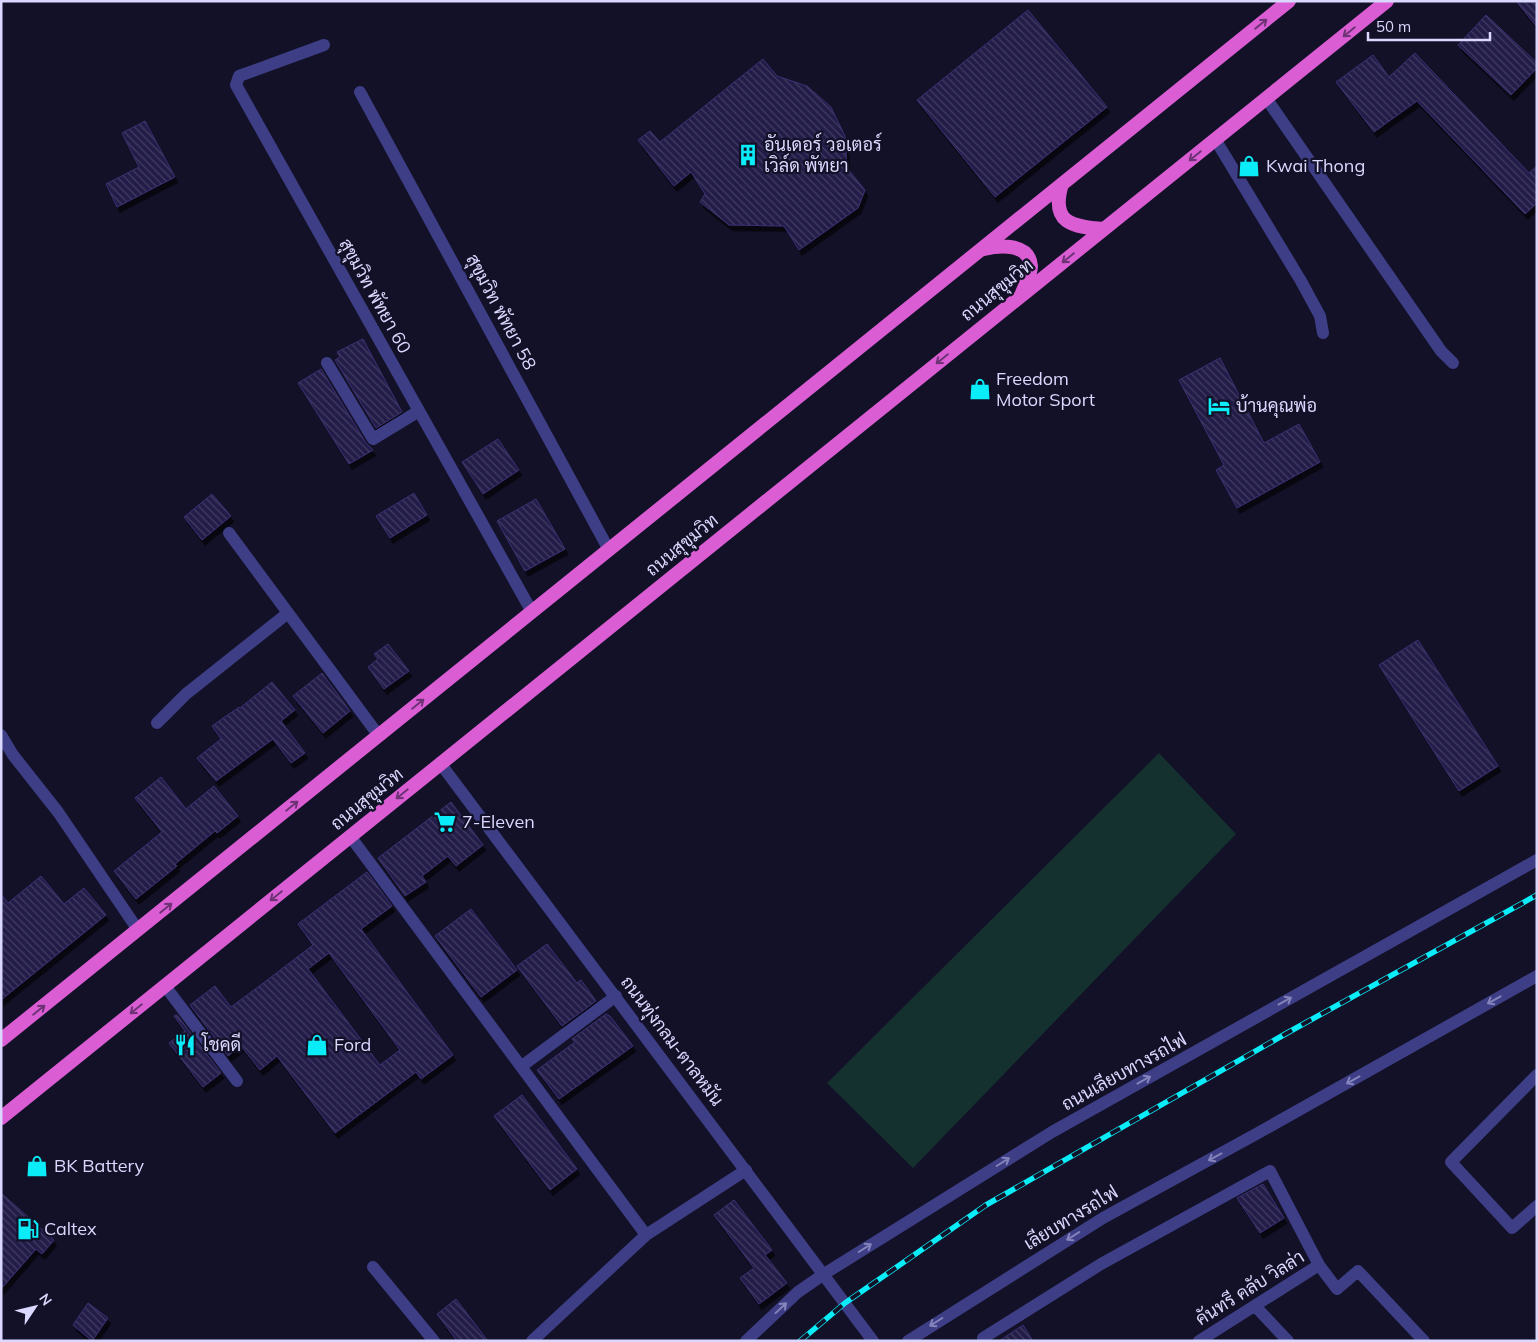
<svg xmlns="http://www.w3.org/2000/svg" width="1538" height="1342" viewBox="0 0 1538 1342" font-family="Mulish,Sarabun,sans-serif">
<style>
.grass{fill:#14312f}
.building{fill:url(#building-back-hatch);stroke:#3a3073;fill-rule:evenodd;filter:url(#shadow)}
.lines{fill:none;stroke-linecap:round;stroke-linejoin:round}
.minor{stroke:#3d3e85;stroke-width:12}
.tertiary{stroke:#3d3e85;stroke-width:12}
.trunk{stroke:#da5dd4;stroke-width:14}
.rail-casing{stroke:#0aedf8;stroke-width:5.5}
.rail{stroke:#131127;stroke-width:4;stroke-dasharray:11;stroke-linecap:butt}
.oneway{stroke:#6d3375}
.oneway2{stroke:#8483bb}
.labels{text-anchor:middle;stroke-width:4.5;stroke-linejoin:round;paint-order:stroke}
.poi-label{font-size:18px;fill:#dad8fe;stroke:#131127;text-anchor:start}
.street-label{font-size:18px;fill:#dad8fe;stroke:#131127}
</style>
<defs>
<pattern id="building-back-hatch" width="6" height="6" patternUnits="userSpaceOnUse" patternTransform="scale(1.25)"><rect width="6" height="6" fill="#231d48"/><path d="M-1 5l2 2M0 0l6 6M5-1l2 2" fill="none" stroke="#423d63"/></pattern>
<filter id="shadow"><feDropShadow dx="3" dy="5.5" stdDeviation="0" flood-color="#0009"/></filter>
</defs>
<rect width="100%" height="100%" fill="#131127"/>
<!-- grass -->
<path class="grass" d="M1159 753 1236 834 913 1168 827 1083Z"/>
<!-- building -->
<path class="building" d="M1516 1H1537V27Z
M1028 10 1107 107 995 197 917 100Z
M1486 15 1537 63V68L1511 95 1458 45Z
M1415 53 1529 173 1537 166V203L1525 214 1417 101 1374 132 1336 82 1373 55 1389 77Z
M763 59 777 76 807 86 831 107 845 136 847 168 865 190 858 208 799 250 784 226 729 225 700 202 705 194 691 172 674 186 638 140 650 131 660 142Z
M145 121 175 177 117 207 106 184 139 167 122 133Z
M363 339 402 412 376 428 335 360 340 357 337 352Z
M1220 358 1264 443 1299 424 1320 462 1237 508 1216 470 1224 465 1179 380Z
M321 369 366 443 373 450 349 464 298 383Z
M498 439 519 470 483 494 462 462Z
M414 493 427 515 390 538 376 516Z
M212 494 231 516 202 540 184 517Z
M536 499 565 549 525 571 497 521Z
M1418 640 1498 766 1459 791 1379 665Z
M388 644 409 671 384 689 368 667 378 659 374 654Z
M322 673 350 711 323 733 293 696Z
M272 682 295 710 281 721 305 753 291 763 273 739 216 781 197 758 221 739 212 726 239 707 240 708Z
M161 777 186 809 214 786 238 816 217 833 215 831 175 864 177 866 136 899 114 871 162 832 135 798Z
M451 802 483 845 456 866 448 856 422 876 426 882 405 896 378 858Z
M367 872 392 906 361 929 453 1055 421 1079 416 1072 335 1133 277 1056 260 1070 241 1046 228 1056 190 1005 215 986 231 1007 266 981 313 945 298 924ZM329 953 400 1050 380 1065 308 969Z
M41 876 64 904 84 888 106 915 1 1000V894L8 903Z
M471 909 517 970 481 997 435 936Z
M547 944 577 983 581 980 596 1001 562 1026 517 966Z
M606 1014 610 1016 633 1046 559 1099 537 1070 575 1042 572 1039Z
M177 1015 221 1073 203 1087 169 1043 185 1031 174 1016Z
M522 1095 577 1169 550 1190 494 1116Z
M1263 1184 1284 1218 1260 1233 1237 1198Z
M1 1193 54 1240 42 1254 36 1249 1 1289Z
M734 1200 772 1250 765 1255 787 1283 759 1304 740 1278 754 1268 714 1215Z
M456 1299 488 1341H457L437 1314Z
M88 1303 108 1318 92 1341 73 1325Z
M1023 1325 1033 1341H999Z"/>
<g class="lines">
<!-- minor -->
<path class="minor" d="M324 45 239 76 236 85 532 612
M360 92 609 550
M1266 98 1441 351 1453 363
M1215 139 1301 281 1320 316 1323 333
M327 363 373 439 419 411
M229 533 379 736
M157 723 186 694 288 613
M1 735 13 755 58 812 138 930
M350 836 646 1235
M165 986 237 1081
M522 1066 616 996
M1537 1075 1451 1162 1512 1228 1537 1206
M373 1267 434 1341
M1255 1306 1288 1341
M532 1341 646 1235 746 1170
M985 1341 983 1338 1101 1264 1270 1171 1319 1265 1337 1289 1358 1271 1424 1341
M1199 1341 1319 1265"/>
<!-- tertiary -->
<path class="tertiary" d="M440 763 873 1341
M746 1341 798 1292 824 1274 1052 1132 1537 860
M908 1341 1103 1218 1258 1133 1537 976"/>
<!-- trunk -->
<path class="trunk" d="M1062 184C1050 223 1072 227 1104 229
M984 249C1000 245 1029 243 1031 266 1031 275 1025 285 1022 293
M1 1040 1289 1
M1 1118 1387 1"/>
<!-- rail casing -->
<g class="rail-casing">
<path id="rail" d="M800 1341 845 1303 986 1205 1287 1033 1537 895"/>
</g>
<!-- rail -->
<use href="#rail" class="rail"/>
</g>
<!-- one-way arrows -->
<defs><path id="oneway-shaft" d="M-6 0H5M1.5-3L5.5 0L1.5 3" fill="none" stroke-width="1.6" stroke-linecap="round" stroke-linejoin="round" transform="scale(1.25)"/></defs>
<g class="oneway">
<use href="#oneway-shaft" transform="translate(1261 24) rotate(-39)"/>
<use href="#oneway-shaft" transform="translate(1349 32) rotate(141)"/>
<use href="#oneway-shaft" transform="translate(1195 156) rotate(141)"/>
<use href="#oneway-shaft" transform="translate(1068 258) rotate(141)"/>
<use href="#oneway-shaft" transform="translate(942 359) rotate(141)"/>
<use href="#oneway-shaft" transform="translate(418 704) rotate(-39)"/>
<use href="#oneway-shaft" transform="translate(402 794) rotate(141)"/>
<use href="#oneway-shaft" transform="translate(292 806) rotate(-39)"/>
<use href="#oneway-shaft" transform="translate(276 896) rotate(141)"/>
<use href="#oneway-shaft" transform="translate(166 908) rotate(-39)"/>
<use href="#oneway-shaft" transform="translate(136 1009) rotate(141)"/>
<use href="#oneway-shaft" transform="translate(39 1010) rotate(-39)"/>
</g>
<g class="oneway2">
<use href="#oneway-shaft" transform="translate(1494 1000) rotate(151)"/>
<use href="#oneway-shaft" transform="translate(1285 1001) rotate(-29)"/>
<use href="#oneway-shaft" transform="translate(1144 1080) rotate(-29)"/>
<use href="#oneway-shaft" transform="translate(1353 1080) rotate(151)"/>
<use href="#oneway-shaft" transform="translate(1215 1157) rotate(152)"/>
<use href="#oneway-shaft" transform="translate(1003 1162) rotate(-32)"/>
<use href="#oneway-shaft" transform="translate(1073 1236) rotate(148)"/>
<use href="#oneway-shaft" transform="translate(865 1248) rotate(-32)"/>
<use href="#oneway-shaft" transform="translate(781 1308) rotate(-43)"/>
<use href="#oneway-shaft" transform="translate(936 1322) rotate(148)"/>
</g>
<!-- icons -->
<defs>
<g id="building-bare" transform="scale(1.725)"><path d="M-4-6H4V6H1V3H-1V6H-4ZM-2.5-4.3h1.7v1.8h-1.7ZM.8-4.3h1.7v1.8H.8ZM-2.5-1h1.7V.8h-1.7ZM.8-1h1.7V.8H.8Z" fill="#0aedf8" stroke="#131127" stroke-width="2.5" paint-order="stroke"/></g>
<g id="shop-bare" transform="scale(1.725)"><path d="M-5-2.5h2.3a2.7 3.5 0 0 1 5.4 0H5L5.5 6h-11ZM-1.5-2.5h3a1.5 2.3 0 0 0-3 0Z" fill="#0aedf8" stroke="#131127" stroke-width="2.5" paint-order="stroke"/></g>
<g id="hotel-bare" transform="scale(1.725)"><path d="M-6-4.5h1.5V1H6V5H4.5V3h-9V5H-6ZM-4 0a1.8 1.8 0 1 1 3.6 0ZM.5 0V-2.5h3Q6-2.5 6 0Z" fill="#0aedf8" stroke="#131127" stroke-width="2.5" paint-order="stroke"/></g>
<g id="supermarket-bare" transform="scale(1.725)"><path d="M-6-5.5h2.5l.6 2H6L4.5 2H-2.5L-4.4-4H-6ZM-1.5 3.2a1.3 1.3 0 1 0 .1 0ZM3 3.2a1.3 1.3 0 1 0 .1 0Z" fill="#0aedf8" stroke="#131127" stroke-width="2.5" paint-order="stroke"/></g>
<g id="restaurant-bare" transform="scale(1.725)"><path d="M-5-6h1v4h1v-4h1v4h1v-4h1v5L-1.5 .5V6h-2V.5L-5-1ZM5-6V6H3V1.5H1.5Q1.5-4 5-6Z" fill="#0aedf8" stroke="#131127" stroke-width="2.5" paint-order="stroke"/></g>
<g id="fuel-bare" transform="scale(1.725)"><path d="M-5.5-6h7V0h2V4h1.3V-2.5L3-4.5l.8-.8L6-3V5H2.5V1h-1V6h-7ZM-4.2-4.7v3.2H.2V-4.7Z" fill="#0aedf8" stroke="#131127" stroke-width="2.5" paint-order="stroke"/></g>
</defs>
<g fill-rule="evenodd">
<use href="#building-bare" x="748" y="155"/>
<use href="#shop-bare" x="1249" y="166"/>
<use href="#shop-bare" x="980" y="389"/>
<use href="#hotel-bare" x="1219" y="406"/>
<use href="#supermarket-bare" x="445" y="822"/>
<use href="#restaurant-bare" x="185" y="1045"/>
<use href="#shop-bare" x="317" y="1045"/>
<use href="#shop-bare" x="37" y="1166"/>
<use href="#fuel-bare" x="28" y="1229"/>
</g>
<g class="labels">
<!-- poi labels -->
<g class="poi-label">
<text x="764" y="151">อันเดอร์ วอเตอร์<tspan x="764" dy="21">เวิล์ด พัทยา</tspan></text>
<text x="1266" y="172">Kwai Thong</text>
<text x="996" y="385">Freedom<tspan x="996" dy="21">Motor Sport</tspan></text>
<text x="1236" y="412">บ้านคุณพ่อ</text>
<text x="462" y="828">7-Eleven</text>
<text x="202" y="1051">โชคดี</text>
<text x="334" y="1051">Ford</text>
<text x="54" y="1172">BK Battery</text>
<text x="44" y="1235">Caltex</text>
</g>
<!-- street labels -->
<g class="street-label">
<text transform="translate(997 290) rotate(-39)" y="6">ถนนสุขุมวิท</text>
<text transform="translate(375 296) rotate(61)" y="6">สุขุมวิท พัทยา 60</text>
<text transform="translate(501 312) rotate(62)" y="6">สุขุมวิท พัทยา 58</text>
<text transform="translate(682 545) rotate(-39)" y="6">ถนนสุขุมวิท</text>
<text transform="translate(367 799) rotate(-39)" y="6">ถนนสุขุมวิท</text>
<text transform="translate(672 1041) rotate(53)" y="6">ถนนทุ่งกลม-ตาลหมัน</text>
<text transform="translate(1124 1072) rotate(-29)" y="6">ถนนเลียบทางรถไฟ</text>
<text transform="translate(1071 1218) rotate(-31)" y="6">เลียบทางรถไฟ</text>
<text transform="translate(1250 1288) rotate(-32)" y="6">คันทรี คลับ วิลล่า</text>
</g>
</g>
<!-- border -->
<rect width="1538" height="1342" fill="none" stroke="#dad8fe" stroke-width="5"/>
<!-- north arrow -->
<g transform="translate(35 1307) rotate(55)" stroke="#131127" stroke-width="4" paint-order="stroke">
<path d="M0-4L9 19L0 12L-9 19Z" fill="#dad8fe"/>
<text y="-8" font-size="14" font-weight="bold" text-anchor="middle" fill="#dad8fe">N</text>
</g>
<!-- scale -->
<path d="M1368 32v8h122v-8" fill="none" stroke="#dad8fe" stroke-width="2.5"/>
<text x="1376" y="32" font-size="15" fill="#dad8fe" stroke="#131127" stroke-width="4" paint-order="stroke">50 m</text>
</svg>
